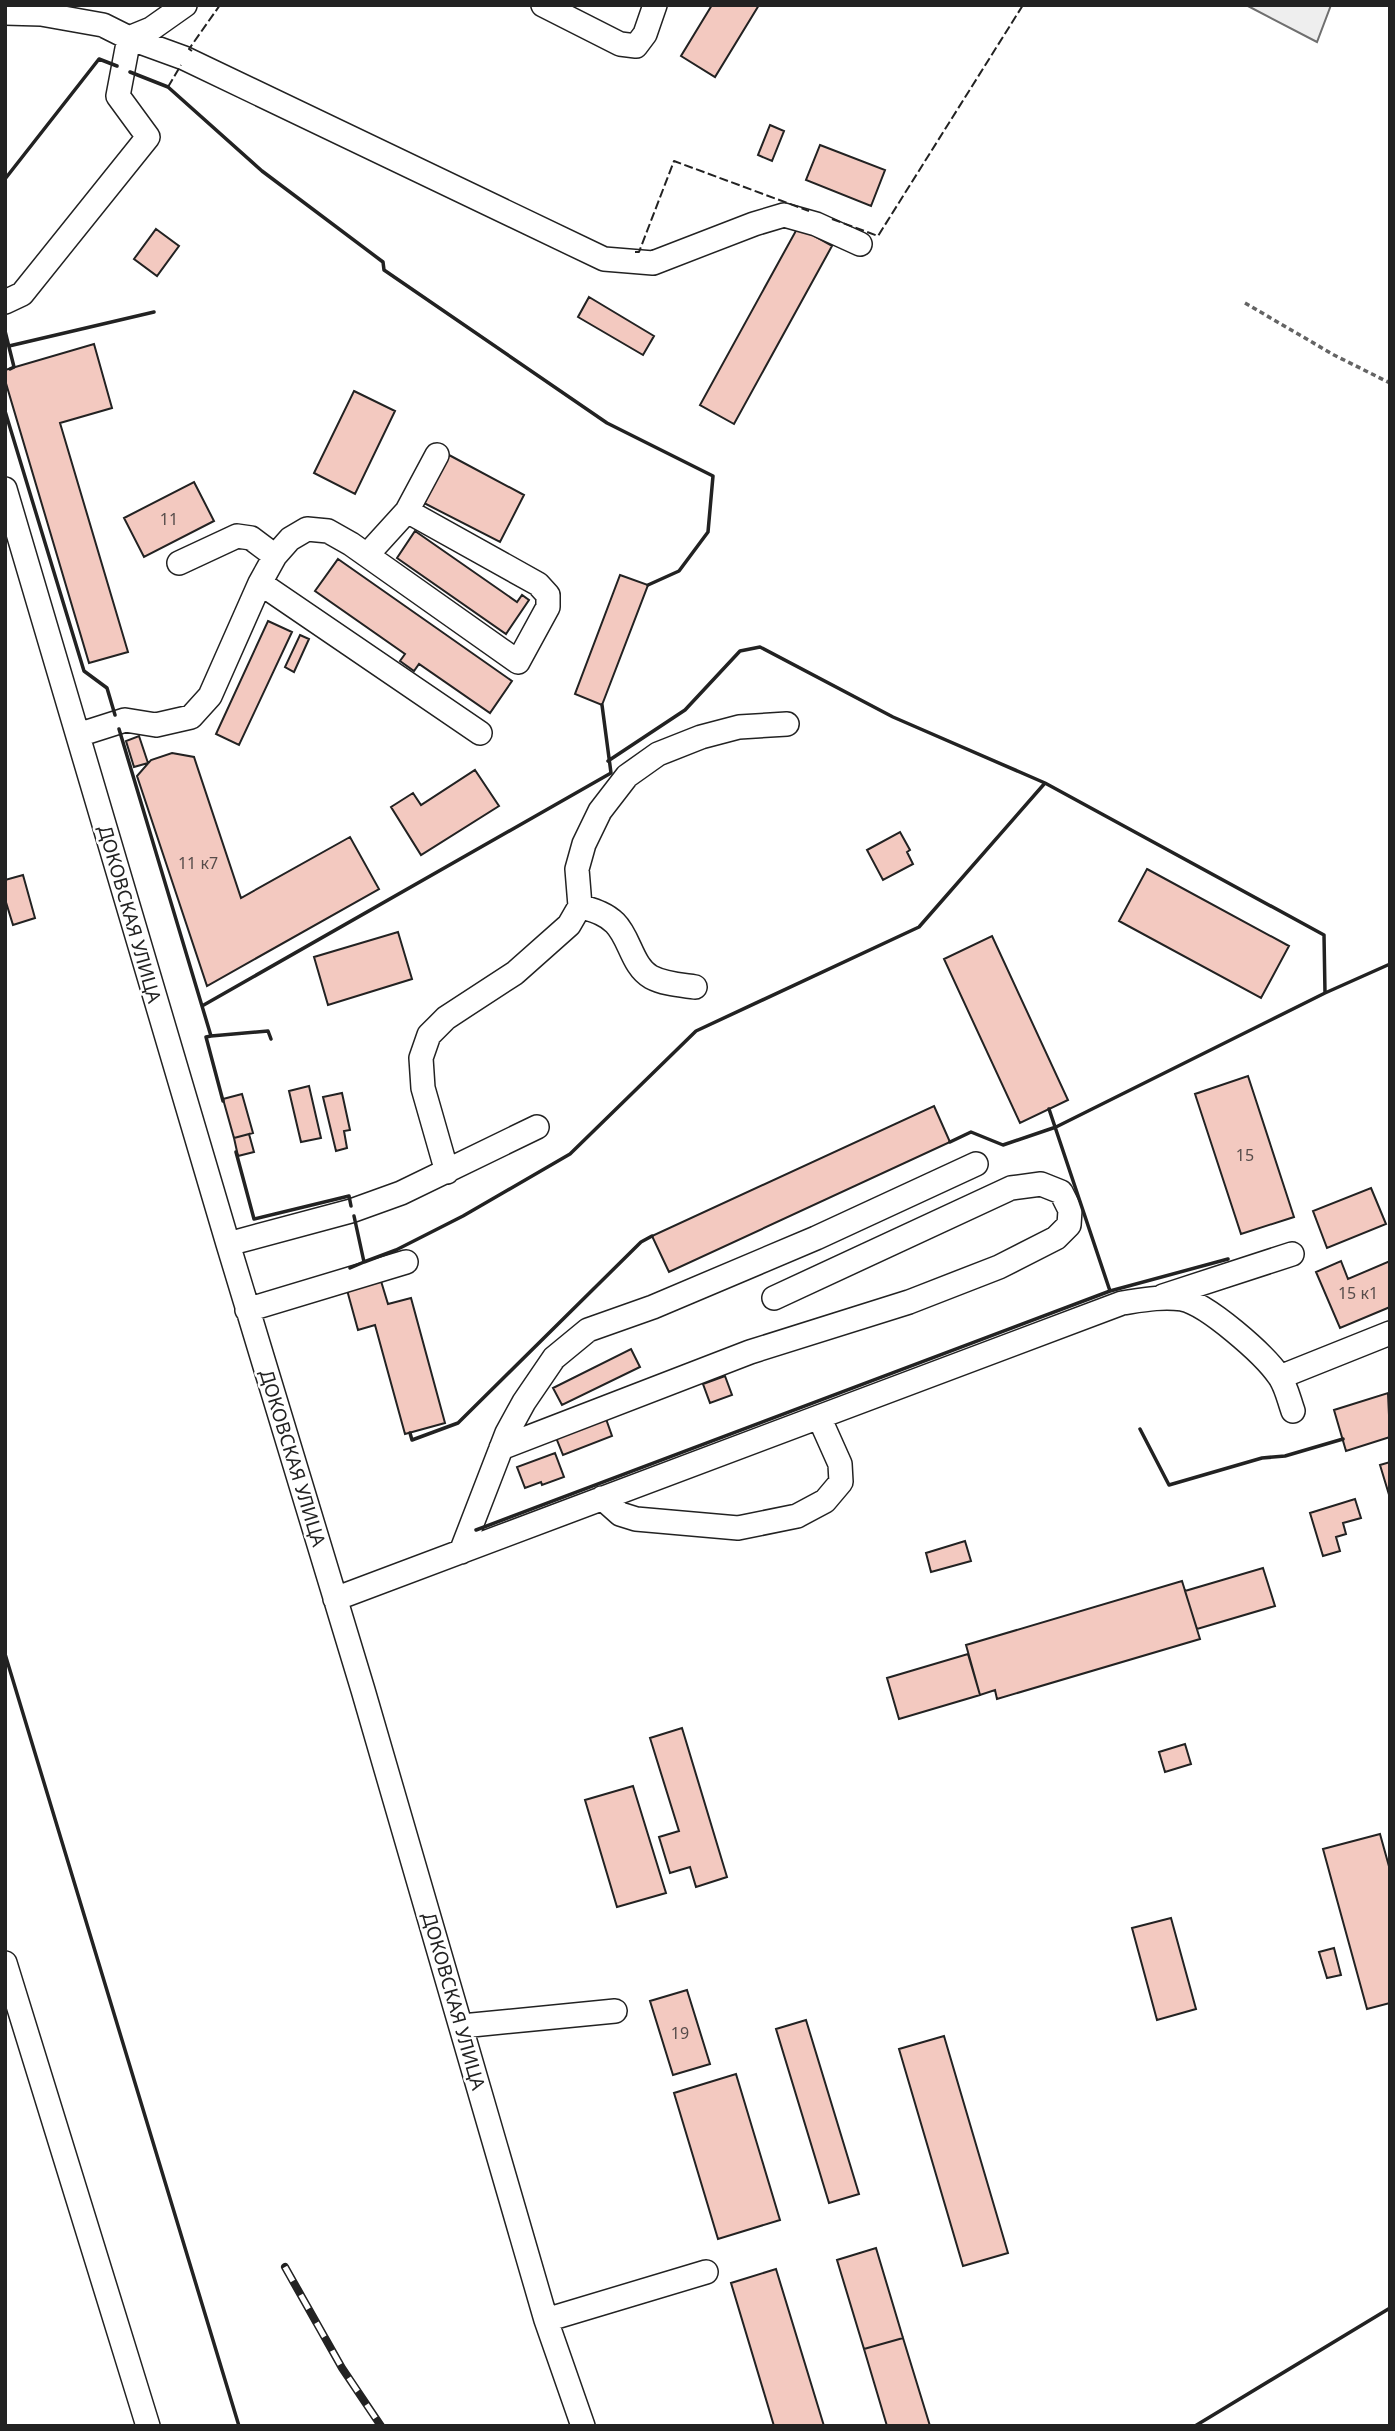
<svg xmlns="http://www.w3.org/2000/svg" width="1395" height="2431" viewBox="0 0 1395 2431" font-family="'Noto Sans',sans-serif">
<style>
.green{fill:#eee;stroke:#6f6f6f;stroke-width:2}
.building{fill:#f3c9c0;stroke:#222;stroke-width:2}
.lines{fill:none;stroke-linecap:round;stroke-linejoin:round}
.minor-casing{stroke:#222;stroke-width:26}
.path{stroke:#646464;stroke-width:3.5;stroke-dasharray:5 3.5;stroke-linecap:butt}
.minor{stroke:#fff;stroke-width:23}
.rail-casing{stroke:#222;stroke-width:8}
.rail{stroke:#fff;stroke-width:5;stroke-dasharray:16;stroke-linecap:butt}
.fence{stroke:#222;stroke-width:2;stroke-dasharray:9 3.5;stroke-linecap:butt}
.wall{stroke:#222;stroke-width:3.5}
.labels{text-anchor:middle;stroke-width:5;stroke-linejoin:round;paint-order:stroke}
.number-label{font-size:16px;fill:#564c4a}
.street-label{font-size:19px;fill:#222;stroke:#fff}
</style>
<rect width="100%" height="100%" fill="#fff"/>
<!-- green -->
<path class="green" d="M1246 5H1331L1317 42Z"/>
<!-- building -->
<path class="building" d="M712 5H759L715 77 681 56Z
M770 125 784 131 772 161 758 155Z
M820 145 885 170 871 206 806 180Z
M798 227 832 246 734 424 700 405Z
M156 229 179 246 157 276 134 259Z
M589 297 654 336 643 355 578 317Z
M94 344 112 408 60 423 128 652 89 663 5 380V370Z
M354 391 395 411 355 494 314 473Z
M449 455 524 495 500 542 424 503Z
M194 482 214 521 144 557 124 518Z
M415 531 517 602 522 595 529 600 506 634 397 558Z
M338 559 512 681 490 713 419 664 414 671 400 661 405 654 315 591Z
M620 575 648 585 602 705 575 694Z
M268 621 292 632 239 745 216 734Z
M300 635 309 639 294 672 285 667Z
M139 736 148 763 134 767 126 741Z
M172 753 194 757 241 898 350 837 379 889 207 986 137 776 151 760Z
M475 770 499 806 421 855 391 807 413 793 421 805Z
M900 832 910 850 907 852 913 864 883 880 867 850Z
M1147 869 1289 946 1261 998 1119 921Z
M23 875 35 918 13 925 5 899V880Z
M398 932 412 979 328 1005 314 957Z
M992 936 1068 1100 1020 1123 944 959Z
M1248 1076 1294 1217 1241 1234 1195 1094Z
M309 1086 321 1138 301 1142 289 1091Z
M342 1093 350 1130 344 1131 347 1148 336 1151 323 1097Z
M242 1094 253 1133 234 1138 223 1099Z
M934 1106 950 1142 669 1272 652 1236Z
M249 1134 254 1152 238 1156 234 1138Z
M1371 1188 1386 1224 1327 1248 1313 1211Z
M1341 1261 1348 1279 1390 1261V1307L1340 1328 1316 1272Z
M381 1281 388 1304 411 1298 445 1423 405 1434 375 1325 358 1330 347 1290Z
M631 1349 640 1367 562 1405 553 1388Z
M725 1376 732 1395 710 1403 703 1384Z
M1388 1393 1390 1437 1346 1451 1334 1410Z
M605 1416 612 1436 563 1455 555 1435Z
M555 1453 564 1477 542 1485 541 1482 525 1488 517 1467Z
M1390 1462V1498L1380 1465Z
M1355 1499 1361 1518 1343 1523 1346 1534 1336 1537 1340 1551 1323 1556 1310 1513Z
M965 1541 971 1561 931 1572 926 1553Z
M1263 1568 1275 1606 1197 1629 1185 1591Z
M1182 1581 1200 1639 997 1699 995 1690 980 1695 966 1645Z
M968 1654 980 1695 899 1719 887 1678Z
M682 1728 727 1877 696 1887 690 1867 670 1873 659 1837 679 1831 650 1738Z
M1185 1744 1191 1764 1165 1772 1159 1752Z
M633 1786 666 1893 617 1907 585 1800Z
M1380 1834 1390 1870V2003L1367 2009 1323 1849Z
M1171 1918 1196 2009 1157 2020 1132 1928Z
M1334 1948 1341 1975 1327 1978 1319 1952Z
M687 1990 710 2064 673 2075 650 2001Z
M806 2020 859 2194 829 2203 776 2029Z
M944 2036 1008 2253 963 2266 899 2049Z
M736 2074 780 2220 718 2239 674 2093Z
M876 2248 903 2338 864 2349 837 2260Z
M776 2269 824 2426H774L731 2283Z
M903 2338 930 2426H887L864 2349Z"/>
<g class="lines">
<!-- minor casing -->
<g class="minor-casing">
<path id="minor" d="M185 5 151 29 129 38 184 58 604 259 653 263 754 224 784 215 816 224 860 244
M543 5 620 44 636 46 645 34 655 5
M5 13 41 14 103 25 129 38 118 96 148 137 22 294 5 302
M5 489 228 1244 363 1690 546 2320 583 2426
M367 555 407 511 437 455
M179 563 237 536 251 538 275 556
M260 583 480 733
M78 735 125 720 156 725 191 717 210 696 260 583 275 556 290 539 307 529 328 531 351 544 518 662 548 607V595L538 584 407 511
M580 906C592 910 605 913 615 923 630 938 632 966 651 977 664 984 681 985 695 987
M447 1172 423 1088 421 1058 429 1035 446 1018 515 973 569 925 580 906 577 869 584 844 600 811 627 776 658 754 701 737 739 727 787 724
M228 1244 351 1211 401 1193 537 1127
M1163 1296 1292 1254
M247 1310 406 1262
M1280 1377 1390 1333
M501 1448 750 1352 909 1302 999 1267 1056 1238 1069 1225 1070 1210 1061 1192 1041 1184 1011 1188 774 1298
M602 1498 620 1514 636 1519 738 1528 797 1516 825 1501 841 1482 840 1464 819 1417
M461 1552 507 1433 524 1402 554 1358 588 1330 653 1307 816 1238 976 1164
M335 1599 1122 1303C1142 1300 1162 1296 1182 1299 1207 1304 1264 1354 1279 1376 1286 1385 1289 1400 1293 1411
M5 1963 148 2426
M462 2026 615 2011
M546 2320 706 2272"/>
</g>
<!-- path -->
<path class="path" d="M1245 303 1334 355 1390 383"/>
<!-- minor -->
<use href="#minor" class="minor"/>
<!-- rail casing -->
<g class="rail-casing">
<path id="rail" d="M285 2267 342 2368 381 2426"/>
</g>
<!-- rail -->
<use href="#rail" class="rail"/>
<!-- fence -->
<path class="fence" d="M192 51 189 49 220 5
M168 87 181 65
M832 219 878 236 1023 5
M635 252H639L674 161 809 211"/>
<!-- wall -->
<path class="wall" d="M130 72 168 87 262 171 383 262 384 270 607 423 713 476 708 532 679 571 648 585
M5 179 99 59 117 66
M5 331 14 367 10 369
M9 346 154 312
M5 411 84 671 107 688 115 715
M119 729 202 1006 211 1036 206 1037 223 1101
M608 761 685 710 740 651 760 647 893 717 1045 783 1324 935 1325 993 1390 964
M202 1006 611 773 602 705
M211 1036 268 1031 271 1039
M1049 1109 1110 1291
M950 1142 971 1132 1003 1145 1056 1127 1325 993
M236 1152 254 1219 349 1196 351 1206
M364 1262 396 1250 463 1216 570 1154 696 1031 919 927 1045 783
M350 1268 364 1262 354 1216
M1140 1429 1169 1485 1262 1458 1285 1456 1343 1439
M410 1433 412 1440 458 1423 641 1242 652 1236
M476 1530 1110 1291 1228 1259
M5 1654 239 2426
M1195 2426 1390 2308"/>
</g>
<g class="labels">
<!-- number labels -->
<g class="number-label">
<text x="169" y="525">11</text>
<text x="198" y="869">11 к7</text>
<text x="1245" y="1161">15</text>
<text x="1358" y="1299">15 к1</text>
<text x="680" y="2039">19</text>
</g>
<!-- street labels -->
<g class="street-label">
<text transform="translate(130 914) rotate(74)" y="7">ДОКОВСКАЯ УЛИЦА</text>
<text transform="translate(293 1458) rotate(73)" y="7">ДОКОВСКАЯ УЛИЦА</text>
<text transform="translate(454 2001) rotate(74)" y="7">ДОКОВСКАЯ УЛИЦА</text>
</g>
</g>
<!-- border -->
<rect width="1395" height="2431" fill="none" stroke="#222222" stroke-width="14"/>
</svg>
